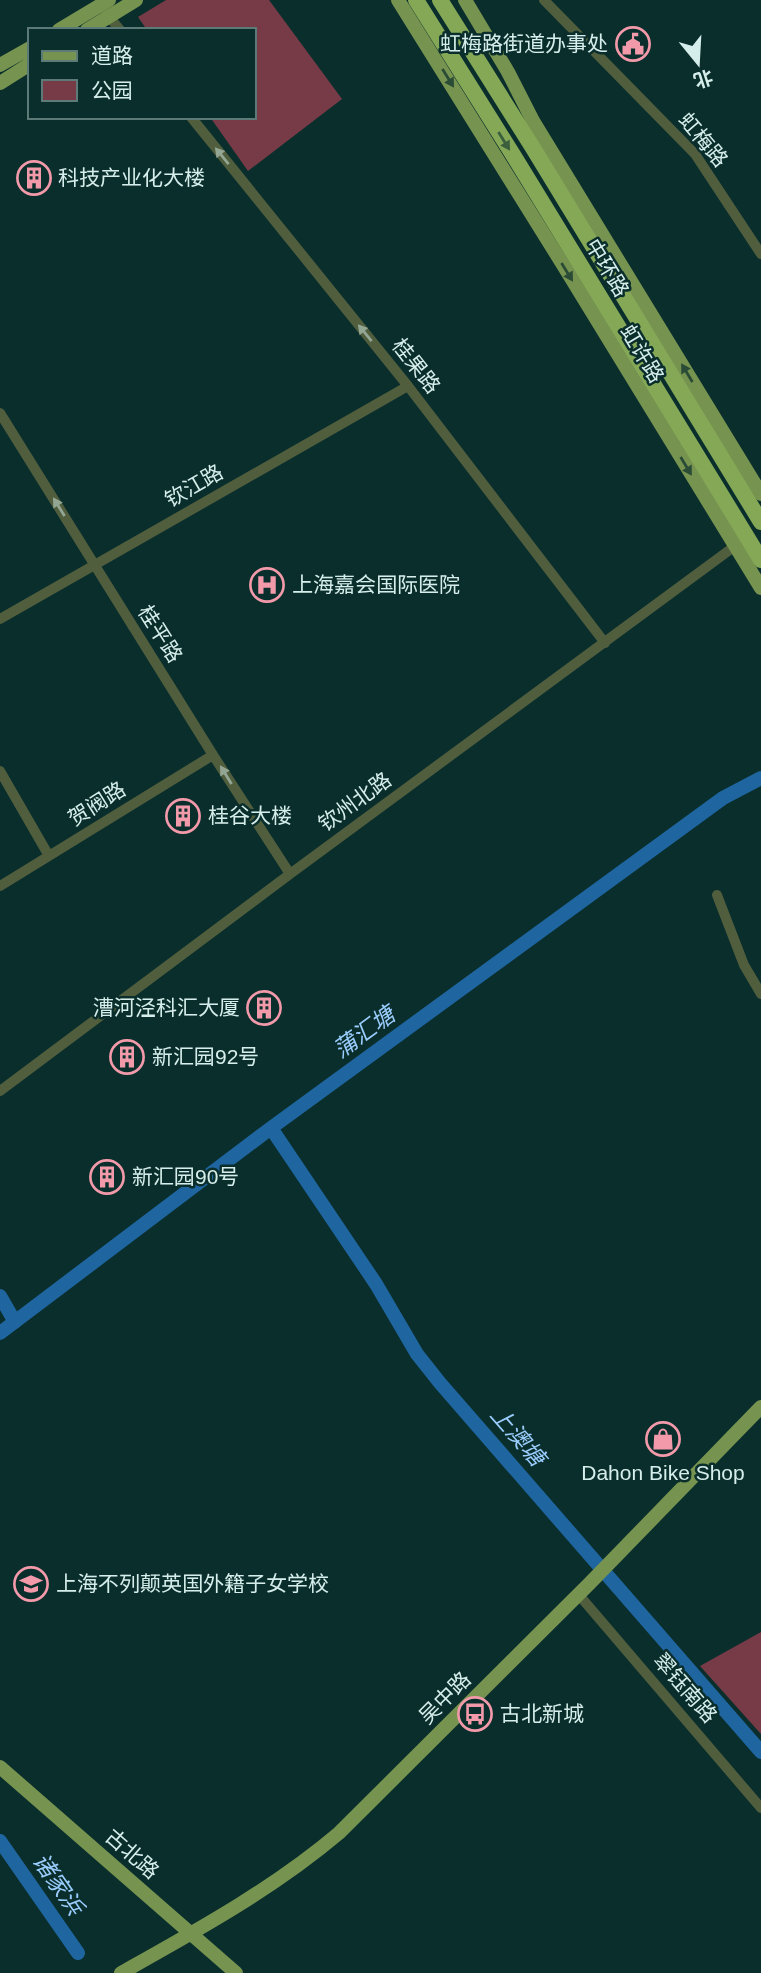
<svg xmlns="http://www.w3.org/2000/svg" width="761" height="1973" viewBox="0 0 761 1973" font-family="Helvetica,'Noto Sans SC',sans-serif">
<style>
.green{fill:#773b47}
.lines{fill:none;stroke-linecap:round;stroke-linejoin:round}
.river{stroke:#1f659f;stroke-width:14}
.minor{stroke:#505e3e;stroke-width:10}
.major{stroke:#769350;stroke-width:14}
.highway{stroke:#85a857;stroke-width:16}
.oneway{fill:#2a4c37}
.oneway2{fill:#3b5f3d}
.oneway3{fill:#93a694}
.labels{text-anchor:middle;stroke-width:5;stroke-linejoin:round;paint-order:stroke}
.poi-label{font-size:21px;fill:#d6eeeb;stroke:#0a2e2c;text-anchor:start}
.street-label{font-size:21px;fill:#d6eeeb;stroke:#0a2e2c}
.water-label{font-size:23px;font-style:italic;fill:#9acdfe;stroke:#0a2e2c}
</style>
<rect width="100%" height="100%" fill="#0a2e2c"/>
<!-- green -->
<path class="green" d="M166 0H269L342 99 248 171 210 117H254V30H147L138 17Z
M761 1632V1734L700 1666Z"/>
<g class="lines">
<!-- river -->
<path class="river" d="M271 1128 376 1284 417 1354 440 1383 761 1752
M0 1296 15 1322
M0 1333 271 1128 723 798 761 778
M0 1841 78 1953"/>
<!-- minor -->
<path class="minor" d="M544 0 695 154 761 254
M106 13 120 30
M191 117 408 386 605 643
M0 413 213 755 290 874
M0 619 408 386
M0 771 49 856
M0 886 213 755
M717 895 744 965 761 994
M0 1091 290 874 735 546
M579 1595 761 1808"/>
<!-- major -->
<path class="major" d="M398 0 565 268 761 588
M465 0 508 72 533 121 761 494
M59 30 109 0
M87 30 136 0
M0 65 30 48
M0 83 30 64
M0 1767 236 1973
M121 1973C196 1931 273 1889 339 1833L590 1583 761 1407"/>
<!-- highway -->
<path class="highway" d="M416 0 515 158 761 560
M440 0 533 148 761 522"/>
</g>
<!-- one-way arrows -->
<defs><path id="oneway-solid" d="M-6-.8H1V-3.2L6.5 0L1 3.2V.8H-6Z" transform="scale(1.75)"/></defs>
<g class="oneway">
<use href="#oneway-solid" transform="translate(448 78) rotate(58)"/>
<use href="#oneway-solid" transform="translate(567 272) rotate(58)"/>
<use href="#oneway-solid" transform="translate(687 373) rotate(-121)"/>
<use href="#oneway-solid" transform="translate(686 466) rotate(59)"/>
</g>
<use class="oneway2" href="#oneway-solid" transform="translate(504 141) rotate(58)"/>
<g class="oneway3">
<use href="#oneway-solid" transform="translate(222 156) rotate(-129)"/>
<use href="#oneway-solid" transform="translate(365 333) rotate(-129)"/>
<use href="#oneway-solid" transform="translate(59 507) rotate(-122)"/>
<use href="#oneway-solid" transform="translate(226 775) rotate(-122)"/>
</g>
<!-- icons -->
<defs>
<g id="civic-ring" transform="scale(1.75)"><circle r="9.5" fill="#0a2e2c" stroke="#f39aaa" stroke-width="1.5"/><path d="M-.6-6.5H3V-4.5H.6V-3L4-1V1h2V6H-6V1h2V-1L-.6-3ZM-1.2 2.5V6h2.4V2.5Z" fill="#f39aaa"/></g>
<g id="building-ring" transform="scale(1.75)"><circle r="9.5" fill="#0a2e2c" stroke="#f39aaa" stroke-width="1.5"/><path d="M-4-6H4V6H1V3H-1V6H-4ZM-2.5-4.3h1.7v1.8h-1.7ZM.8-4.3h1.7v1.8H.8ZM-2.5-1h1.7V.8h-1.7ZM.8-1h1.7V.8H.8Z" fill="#f39aaa"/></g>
<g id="hospital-ring" transform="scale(1.75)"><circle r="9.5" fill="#0a2e2c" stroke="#f39aaa" stroke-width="1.5"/><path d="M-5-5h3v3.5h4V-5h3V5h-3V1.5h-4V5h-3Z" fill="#f39aaa"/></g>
<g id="shop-ring" transform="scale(1.75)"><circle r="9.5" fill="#0a2e2c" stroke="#f39aaa" stroke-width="1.5"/><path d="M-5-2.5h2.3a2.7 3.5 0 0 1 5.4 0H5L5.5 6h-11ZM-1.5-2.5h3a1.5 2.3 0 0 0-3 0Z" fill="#f39aaa"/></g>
<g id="school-ring" transform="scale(1.75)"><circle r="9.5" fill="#0a2e2c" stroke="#f39aaa" stroke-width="1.5"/><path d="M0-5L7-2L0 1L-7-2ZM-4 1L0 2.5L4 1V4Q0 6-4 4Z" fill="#f39aaa"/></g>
<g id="bus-ring" transform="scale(1.75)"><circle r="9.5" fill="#0a2e2c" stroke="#f39aaa" stroke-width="1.5"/><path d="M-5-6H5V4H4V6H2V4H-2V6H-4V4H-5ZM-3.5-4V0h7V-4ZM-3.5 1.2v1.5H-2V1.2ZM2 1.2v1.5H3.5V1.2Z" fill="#f39aaa"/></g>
</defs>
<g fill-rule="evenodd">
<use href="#civic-ring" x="633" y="44"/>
<use href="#building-ring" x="34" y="178"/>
<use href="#hospital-ring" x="267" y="585"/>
<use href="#building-ring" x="183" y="816"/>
<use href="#building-ring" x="264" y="1008"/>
<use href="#building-ring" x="127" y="1057"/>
<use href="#building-ring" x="107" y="1177"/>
<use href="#shop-ring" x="663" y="1439"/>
<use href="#school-ring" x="31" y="1584"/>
<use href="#bus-ring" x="475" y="1714"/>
</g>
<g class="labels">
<!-- poi labels -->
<g class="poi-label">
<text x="608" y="51" text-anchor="end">虹梅路街道办事处</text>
<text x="58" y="185">科技产业化大楼</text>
<text x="292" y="592">上海嘉会国际医院</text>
<text x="208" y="823">桂谷大楼</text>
<text x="240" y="1015" text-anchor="end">漕河泾科汇大厦</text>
<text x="152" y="1064">新汇园92号</text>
<text x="132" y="1184">新汇园90号</text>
<text x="663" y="1480" text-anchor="middle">Dahon Bike Shop</text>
<text x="56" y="1591">上海不列颠英国外籍子女学校</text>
<text x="500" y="1721">古北新城</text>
</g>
<!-- street labels -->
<g class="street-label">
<text transform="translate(703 140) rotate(50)" y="7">虹梅路</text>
<text transform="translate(607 268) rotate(59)" y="7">中环路</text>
<text transform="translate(642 354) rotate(59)" y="7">虹许路</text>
<text transform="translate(416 366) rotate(52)" y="7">桂果路</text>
<text transform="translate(194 486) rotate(-30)" y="7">钦江路</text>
<text transform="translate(160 634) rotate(58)" y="7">桂平路</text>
<text transform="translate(355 802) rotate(-36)" y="7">钦州北路</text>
<text transform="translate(97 804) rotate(-32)" y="7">贺阀路</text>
<text transform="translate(685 1688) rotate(49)" y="7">翠钰南路</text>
<text transform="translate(445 1698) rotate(-45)" y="7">吴中路</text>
<text transform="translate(132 1854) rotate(41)" y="7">古北路</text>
</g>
<!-- water labels -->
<g class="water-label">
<text transform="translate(364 1032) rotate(-36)" y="8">蒲汇塘</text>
<text transform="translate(518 1436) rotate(49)" y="8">上澳塘</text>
<text transform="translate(58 1884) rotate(55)" y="8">诸家浜</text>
</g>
</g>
<!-- legend -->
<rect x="28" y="28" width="228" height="91" fill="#0a2e2c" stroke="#5c7b78" stroke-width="2"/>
<rect x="42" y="51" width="35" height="10" fill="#769350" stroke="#5c7b78" stroke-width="2"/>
<text x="91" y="63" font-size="21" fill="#d6eeeb">道路</text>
<rect x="42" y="80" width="35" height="21" fill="#773b47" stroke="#5c7b78" stroke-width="2"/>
<text x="91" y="98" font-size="21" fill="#d6eeeb">公园</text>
<!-- north arrow -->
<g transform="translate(698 63) rotate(162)" stroke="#0a2e2c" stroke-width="5" paint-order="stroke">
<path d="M0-5L12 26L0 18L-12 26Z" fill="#d6eeeb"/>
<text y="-10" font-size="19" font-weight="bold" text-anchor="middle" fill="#d6eeeb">北</text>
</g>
</svg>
